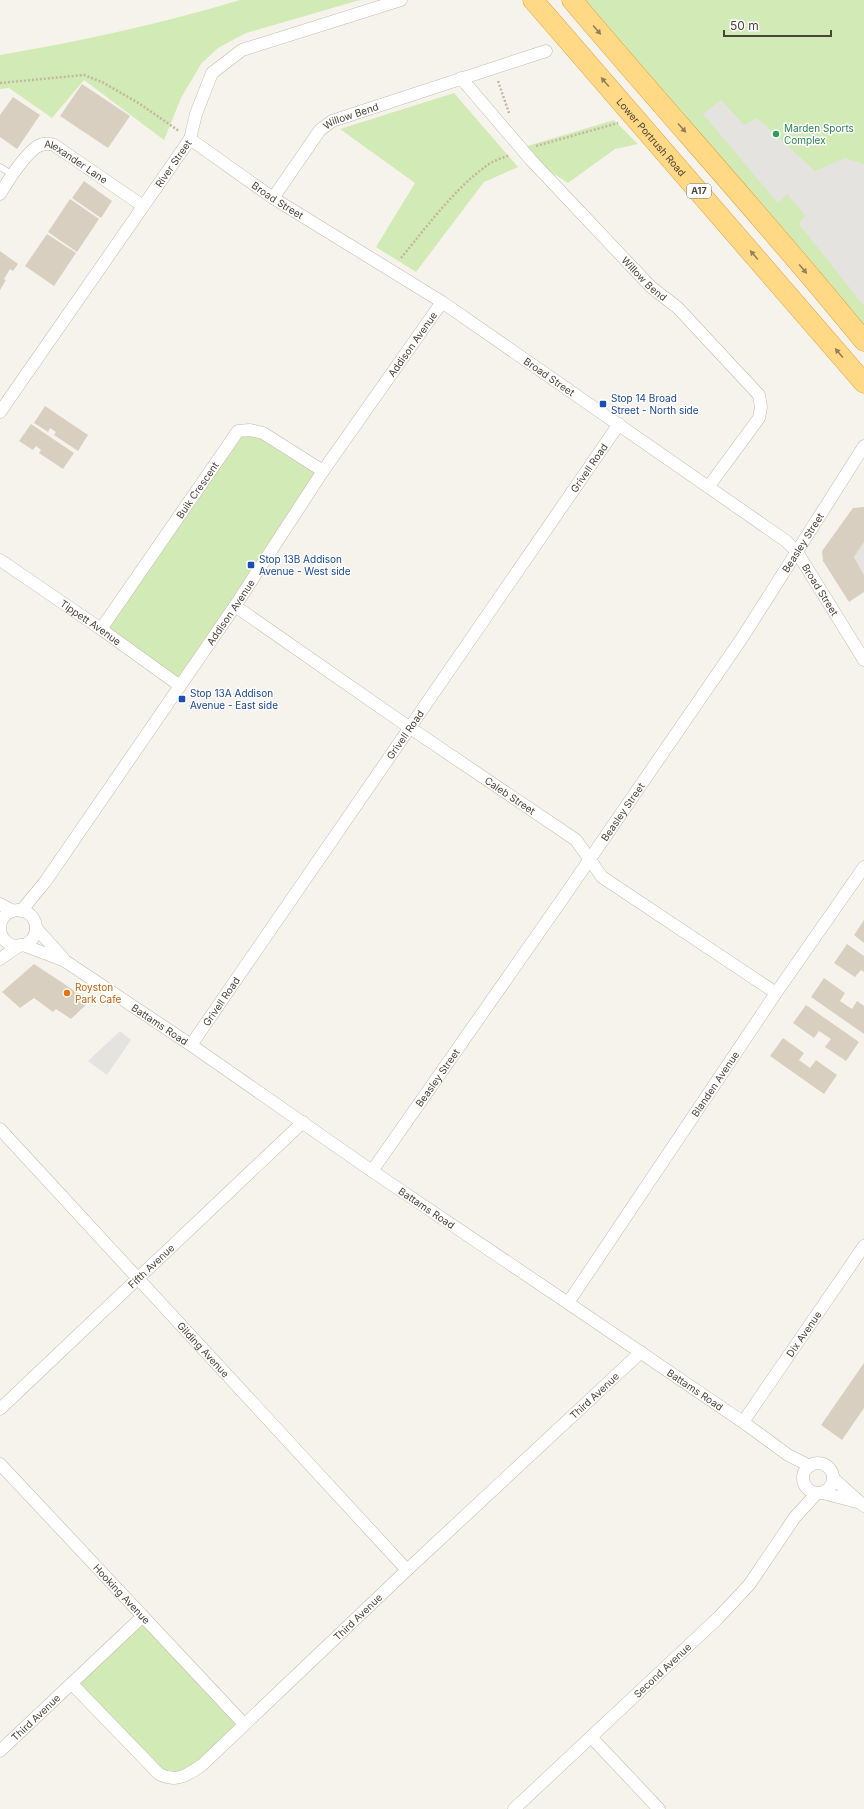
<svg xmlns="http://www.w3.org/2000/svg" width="864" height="1809" viewBox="0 0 864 1809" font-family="Inter,sans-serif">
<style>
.park{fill:#d2eab5}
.parking{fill:#e5e3e0}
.building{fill:#d8cfc1}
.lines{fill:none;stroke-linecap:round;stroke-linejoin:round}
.service-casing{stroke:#c2bbae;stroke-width:7}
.minor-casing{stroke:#c2bbae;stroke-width:13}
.trunk-casing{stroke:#e0a43c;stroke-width:21}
.path{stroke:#c4b79f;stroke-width:2.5;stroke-dasharray:2 2;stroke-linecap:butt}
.service{stroke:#fff;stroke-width:6}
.minor{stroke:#fff;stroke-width:12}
.trunk{stroke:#ffd985;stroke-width:20}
.oneway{fill:#938057}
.leisure-dot{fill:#2e9e5b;stroke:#fff;stroke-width:1.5}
.transit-dot{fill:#1a4fb4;stroke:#fff;stroke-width:1.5}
.food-dot{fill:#e8710a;stroke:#fff;stroke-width:1.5}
.labels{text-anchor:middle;stroke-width:3;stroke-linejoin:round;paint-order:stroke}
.shield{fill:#fff;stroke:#817c74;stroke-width:1}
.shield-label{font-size:9px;font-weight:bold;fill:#4b4439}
.street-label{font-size:10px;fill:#4b4439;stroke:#fff}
.leisure-label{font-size:10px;fill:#27864d;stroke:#fff;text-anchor:start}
.transit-label{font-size:10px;fill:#164399;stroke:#fff;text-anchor:start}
.food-label{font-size:10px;fill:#c56008;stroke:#fff;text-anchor:start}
</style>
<rect width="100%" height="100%" fill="#f6f3ec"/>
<!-- park -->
<path class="park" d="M240 0H360L246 33 218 48 201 64 181 98 164 140 84 80 52 118 9 88 0 89V55C82 41 160 24 240 0Z
M572 0H864V341Z
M454 93 518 167 484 182 416 272 376 247 415 183 340 129Z
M614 120 638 144 615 149 568 183 542 166 524 147Z
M250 430 323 471 180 686 101 629 238 431Z
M143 1616 244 1724 202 1765 167 1778 72 1684Z"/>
<!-- parking -->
<path class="parking" d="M721 100 744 125 757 118 815 171 845 158 864 164V306L799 224 805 215 787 194 778 203 703 114Z
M864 542V575L854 557Z
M120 1031 131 1040 107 1075 88 1061Z"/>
<!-- building -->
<path class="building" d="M82 84 130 116 108 148 60 116Z
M13 97 40 115 17 149 0 137V115Z
M84 181 112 201 101 218 72 198Z
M70 199 99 219 77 252 48 232Z
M47 234 76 253 54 286 25 266Z
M0 251 18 264 13 271 10 269 4 279 6 280 0 290Z
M45 406 88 435 78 451 54 435 56 432 50 428 48 432 34 423Z
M31 424 74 453 63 469 39 453 41 450 36 446 33 450 19 441Z
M864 507V542L854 557 864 575V592L849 602 823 561 822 551 853 508Z
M864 920V943L854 935Z
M847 944 864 956V972L861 970 855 977 834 963Z
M34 964 90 1001 71 1019 56 1009 53 1012 34 998 20 1008 2 992Z
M824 978 845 993 840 1001 852 1009 857 1001 864 1006V1034L811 997Z
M806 1005 859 1042 846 1061 825 1047 831 1039 819 1031 814 1038 793 1023Z
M783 1038 804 1053 799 1060 810 1068 816 1060 837 1075 824 1094 770 1056Z
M864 1363V1408L842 1440 821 1425Z"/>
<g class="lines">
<!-- service casing -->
<g class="service-casing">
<path id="service" d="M0 167 12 174"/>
</g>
<!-- minor casing -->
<g class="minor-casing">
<g id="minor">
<path id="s1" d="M461 78 531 160 651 287 678 308 759 395 761 407 759 418 709 486"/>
<path id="s2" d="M190 139 273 198 442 302 786 541 797 552 864 660"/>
<path id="s3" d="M0 194C9 179 22 159 35 148 41 143 47 143 54 145L143 206"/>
<path id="s4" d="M273 198 320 130 332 121 546 51"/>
<path id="s5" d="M0 412 190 139 196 114 212 73 242 50 401 0"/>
<path id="s6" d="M0 560 101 629 180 686"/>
<path id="s7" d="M235 606 400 721 576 840 602 877 776 993"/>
<path id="s8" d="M101 629 238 431 250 430 263 433 323 471"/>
<path d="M0 904 13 911"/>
<circle cx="18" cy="928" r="18"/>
<path id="s9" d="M21 911 45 882 235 606 323 471 442 302"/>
<path d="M36 928 63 958"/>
<path id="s10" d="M23 945 65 961 191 1045 372 1171 568 1303 743 1422 788 1455 810 1466"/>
<path d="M0 959 20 945"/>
<path id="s11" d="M191 1045 619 424"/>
<path id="s12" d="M0 1129 407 1570"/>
<path id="s13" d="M372 1171 561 901 742 638 864 446"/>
<path id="s14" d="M568 1303 776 993 864 867"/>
<path id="s15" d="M0 1409 303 1122"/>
<path id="s16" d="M743 1422 864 1246"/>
<circle cx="818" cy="1478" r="15"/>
<path id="s17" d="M0 1464 244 1724"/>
<path d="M833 1478 864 1506"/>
<path d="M823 1493 857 1502"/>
<path id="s18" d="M72 1684 159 1774C176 1783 188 1775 202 1765L407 1570 641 1352"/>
<path d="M591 1737 659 1809"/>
<path id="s19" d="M0 1751 143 1616"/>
<path id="s20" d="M514 1809 718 1618 749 1585 795 1517 817 1493"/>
</g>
</g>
<!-- trunk casing -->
<g class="trunk-casing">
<g id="trunk">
<path id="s21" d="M533 0 864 383"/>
<path d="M572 0C668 114 770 225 864 341"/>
</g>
</g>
<!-- path -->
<path class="path" d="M498 81 509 113
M0 83 84 75 102 82 140 104 179 131
M536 146 618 123
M401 258C425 229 454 189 485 167 492 161 502 158 510 155"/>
<!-- service -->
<use href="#service" class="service"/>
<!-- minor -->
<use href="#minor" class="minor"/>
<!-- trunk -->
<use href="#trunk" class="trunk"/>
</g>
<!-- one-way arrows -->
<defs><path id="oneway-solid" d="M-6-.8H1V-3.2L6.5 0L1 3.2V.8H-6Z"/></defs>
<g class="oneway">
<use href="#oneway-solid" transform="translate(597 30) rotate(50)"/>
<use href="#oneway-solid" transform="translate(605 82) rotate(-131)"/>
<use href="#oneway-solid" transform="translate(682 128) rotate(48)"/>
<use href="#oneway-solid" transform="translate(754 255) rotate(-131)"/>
<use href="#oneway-solid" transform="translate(803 269) rotate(50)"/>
<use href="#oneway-solid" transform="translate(839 353) rotate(-131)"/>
</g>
<!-- markers -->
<circle class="leisure-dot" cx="776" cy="134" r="4"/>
<g class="transit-dot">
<rect x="599" y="400" width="8" height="8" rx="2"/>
<rect x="247" y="561" width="8" height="8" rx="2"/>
<rect x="178" y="695" width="8" height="8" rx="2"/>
</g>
<circle class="food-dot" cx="67" cy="993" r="4"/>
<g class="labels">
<!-- shield labels -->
<rect class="shield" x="687" y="184" width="24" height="14" rx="3"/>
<g class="shield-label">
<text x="699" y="194">A17</text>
</g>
<!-- street labels -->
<g class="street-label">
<text dy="4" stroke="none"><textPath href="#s4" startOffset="117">Willow Bend</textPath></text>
<text dy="4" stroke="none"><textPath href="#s21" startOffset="181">Lower Portrush Road</textPath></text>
<text dy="4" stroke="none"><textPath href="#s5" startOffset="303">River Street</textPath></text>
<text dy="4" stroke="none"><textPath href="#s3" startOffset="105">Alexander Lane</textPath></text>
<text dy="4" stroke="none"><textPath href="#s2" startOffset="107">Broad Street</textPath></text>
<text dy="4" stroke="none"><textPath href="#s1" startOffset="272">Willow Bend</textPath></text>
<text dy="4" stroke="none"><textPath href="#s9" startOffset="689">Addison Avenue</textPath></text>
<text dy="4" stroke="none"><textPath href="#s2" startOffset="431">Broad Street</textPath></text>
<text dy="4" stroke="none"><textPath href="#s11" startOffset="701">Grivell Road</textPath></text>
<text dy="4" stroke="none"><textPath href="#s8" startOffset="169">Buik Crescent</textPath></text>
<text dy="4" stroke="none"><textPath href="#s13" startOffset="762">Beasley Street</textPath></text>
<text dy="4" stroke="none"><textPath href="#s2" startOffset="779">Broad Street</textPath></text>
<text dy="4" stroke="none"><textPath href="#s9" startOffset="365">Addison Avenue</textPath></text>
<text dy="4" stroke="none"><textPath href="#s6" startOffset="110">Tippett Avenue</textPath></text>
<text dy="4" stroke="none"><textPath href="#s11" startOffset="377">Grivell Road</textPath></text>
<text dy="4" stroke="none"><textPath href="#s7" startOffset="334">Caleb Street</textPath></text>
<text dy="4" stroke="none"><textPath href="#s13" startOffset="438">Beasley Street</textPath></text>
<text dy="4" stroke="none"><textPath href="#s11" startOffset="53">Grivell Road</textPath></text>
<text dy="4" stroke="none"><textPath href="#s10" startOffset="159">Battams Road</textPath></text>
<text dy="4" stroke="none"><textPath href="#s13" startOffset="114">Beasley Street</textPath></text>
<text dy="4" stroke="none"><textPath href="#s14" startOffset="264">Blanden Avenue</textPath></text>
<text dy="4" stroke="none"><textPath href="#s10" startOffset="483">Battams Road</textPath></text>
<text dy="4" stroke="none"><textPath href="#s15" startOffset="208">Fifth Avenue</textPath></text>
<text dy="4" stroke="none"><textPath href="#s16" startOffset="107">Dix Avenue</textPath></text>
<text dy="4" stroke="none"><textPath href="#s12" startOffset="300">Gilding Avenue</textPath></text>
<text dy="4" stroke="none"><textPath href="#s10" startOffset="807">Battams Road</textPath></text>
<text dy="4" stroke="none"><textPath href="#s18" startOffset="711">Third Avenue</textPath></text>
<text dy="4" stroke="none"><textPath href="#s17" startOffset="178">Hooking Avenue</textPath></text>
<text dy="4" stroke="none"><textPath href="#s18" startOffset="387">Third Avenue</textPath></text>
<text dy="4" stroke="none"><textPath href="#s20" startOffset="203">Second Avenue</textPath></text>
<text dy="4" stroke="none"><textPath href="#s19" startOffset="49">Third Avenue</textPath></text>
</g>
<!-- leisure labels -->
<g class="leisure-label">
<text x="784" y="132">Marden Sports<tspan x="784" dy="12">Complex</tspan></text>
</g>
<!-- transit labels -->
<g class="transit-label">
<text x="611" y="402">Stop 14 Broad<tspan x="611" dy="12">Street - North side</tspan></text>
<text x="259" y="563">Stop 13B Addison<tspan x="259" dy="12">Avenue - West side</tspan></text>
<text x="190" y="697">Stop 13A Addison<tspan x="190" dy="12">Avenue - East side</tspan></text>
</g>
<!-- food labels -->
<g class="food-label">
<text x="75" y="991">Royston<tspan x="75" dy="12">Park Cafe</tspan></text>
</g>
</g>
<!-- scale -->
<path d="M724 30v6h107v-6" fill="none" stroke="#4b4439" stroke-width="2"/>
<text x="730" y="30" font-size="12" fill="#4b4439" stroke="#ffffff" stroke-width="3" paint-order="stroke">50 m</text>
</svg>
